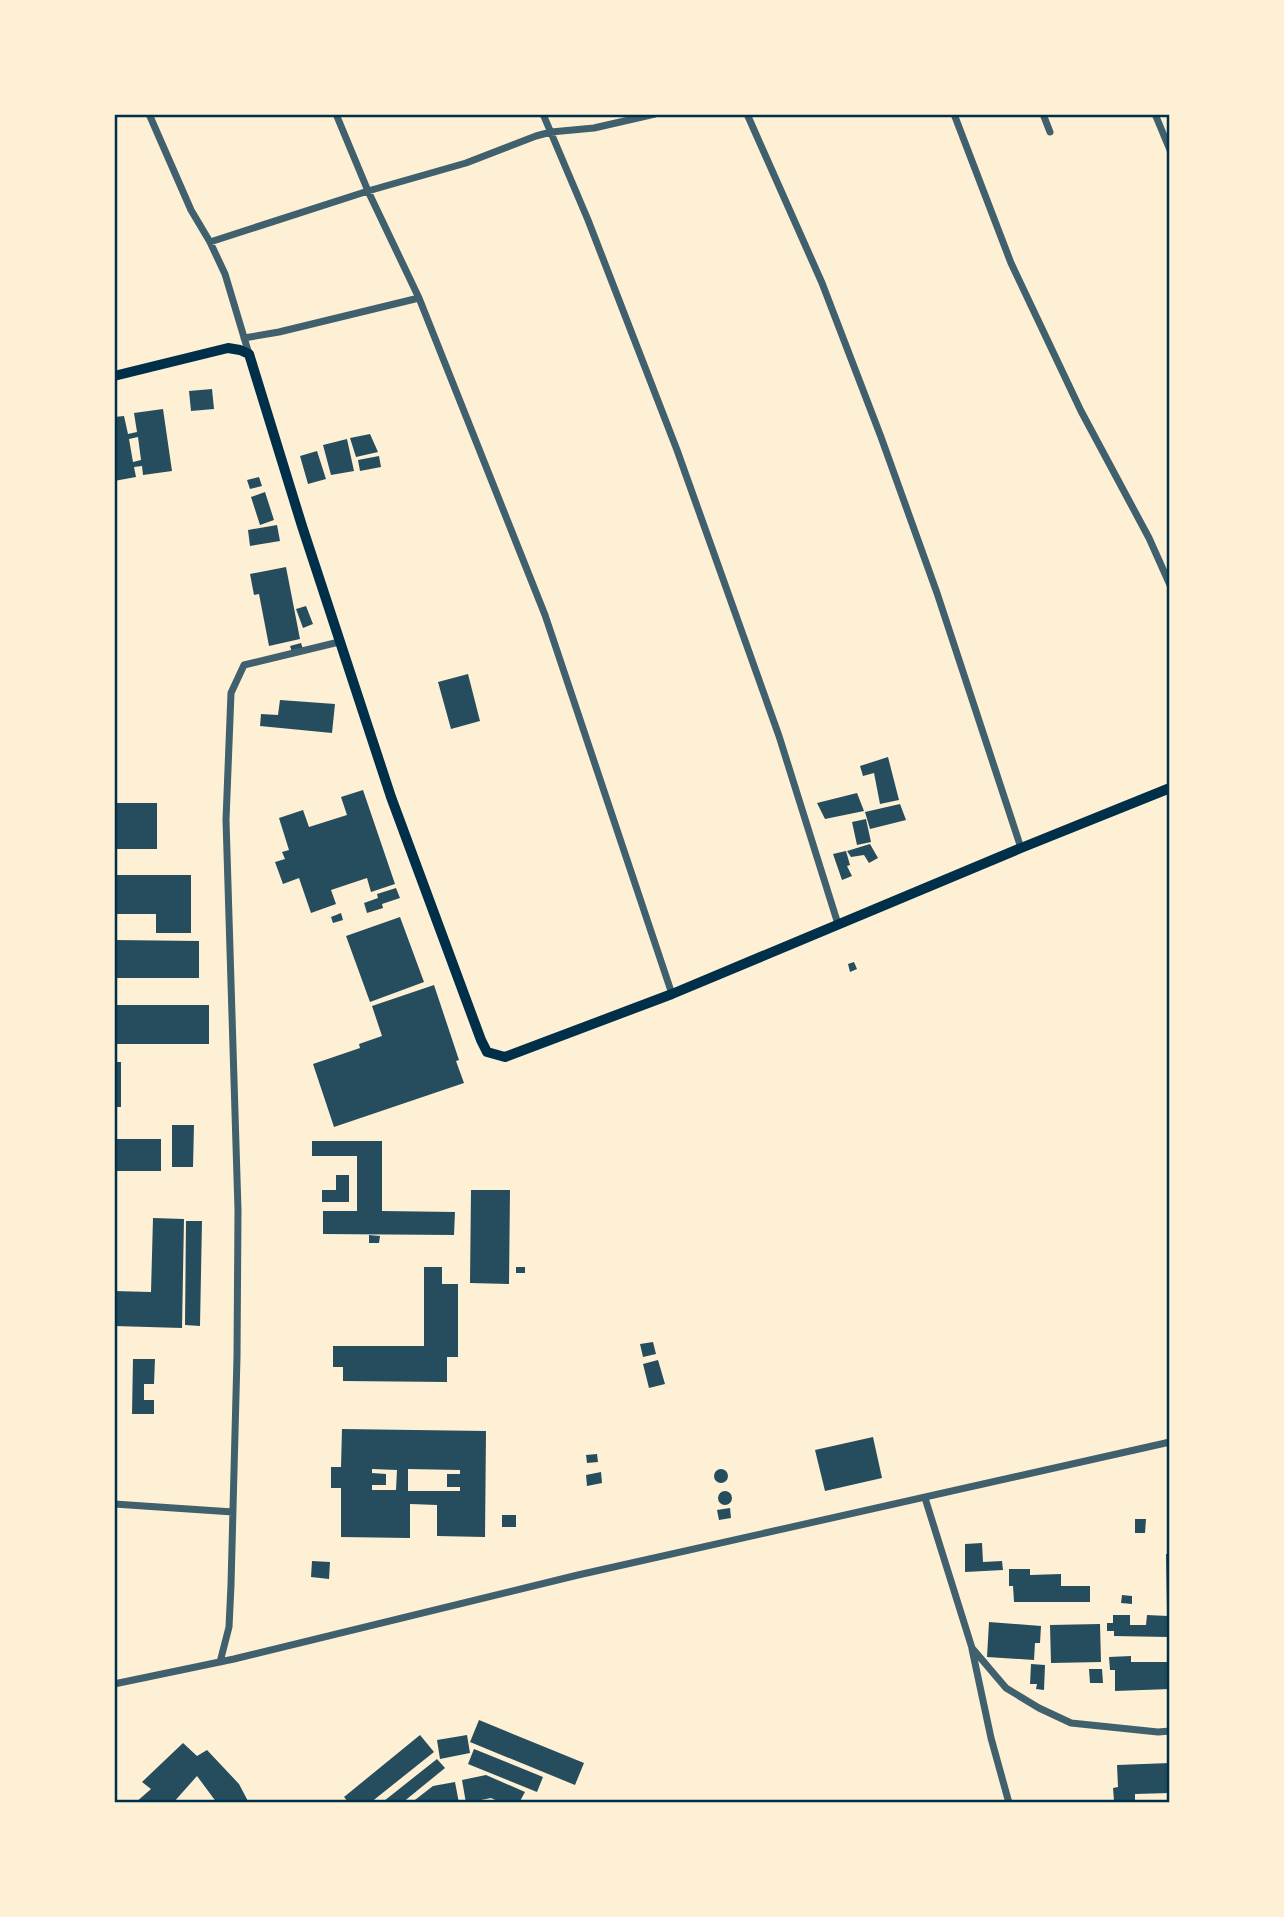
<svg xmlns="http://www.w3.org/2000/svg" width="1284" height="1917" viewBox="0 0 1284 1917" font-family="Karla,sans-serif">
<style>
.building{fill:#264d5e;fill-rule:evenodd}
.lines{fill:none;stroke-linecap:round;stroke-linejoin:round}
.minor{stroke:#3f606c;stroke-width:7}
.secondary{stroke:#003049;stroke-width:10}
.neatline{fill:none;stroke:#003049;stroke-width:2.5}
</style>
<rect width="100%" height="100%" fill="#fdf0d5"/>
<!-- building -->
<path class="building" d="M212 389 214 409 191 411 189 391Z
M163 409 172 471 143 475 142 466 134 467 136 477 114 481V417L124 416 128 434 137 432 134 413ZM138 437 141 460 133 462 129 439Z
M370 434 378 452 356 457 350 438Z
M347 439 354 471 331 475 323 445Z
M317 451 326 479 308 484 300 456Z
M379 456 381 467 360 471 358 460Z
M259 477 262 486 250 489 247 480Z
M265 492 274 520 260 525 251 497Z
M277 525 280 541 250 546 248 530Z
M286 567 300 639 269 646 259 594 254 595 250 574Z
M306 606 313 624 303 628 296 609Z
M301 643 303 649 292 652 290 646Z
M468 674 480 721 451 729 438 682Z
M280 700 335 704 332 733 260 726 261 714 278 715Z
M888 757 899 800 880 804 874 773 863 776 860 766Z
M363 790 395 884 371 892 367 878 331 890 336 904 311 913 299 878 283 884 275 862 285 859 282 852 289 850 279 818 303 810 309 827 347 815 341 797Z
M857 793 864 811 825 819 817 803Z
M114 803H157V849H114Z
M900 804 906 820 870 829 865 812Z
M866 819 871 842 857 845 852 822Z
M870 844 878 858 869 863 864 855 851 857 847 851Z
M846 851 850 865 847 866 852 876 842 880 833 854Z
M114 875H191V933H156V914H114Z
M396 888 400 898 382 904 383 908 367 913 364 903 378 898 377 894Z
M341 913 343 920 333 923 331 917Z
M400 917 424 982 370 1002 346 936Z
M114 940 199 941V978H114Z
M854 962 857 969 850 972 848 964Z
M434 985 459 1060 456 1061 464 1083 334 1127 313 1064 360 1048 359 1044 382 1036 372 1006Z
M114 1005H209V1044H114Z
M114 1062H121V1107H114Z
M172 1125H194L193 1167H172Z
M114 1139H161V1171H114Z
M312 1141H382V1211L455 1212 454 1235 323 1234V1211H357V1156H312Z
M336 1175H349V1202H322V1190H336Z
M471 1190H510L509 1284 470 1283Z
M153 1218 184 1219 182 1328 114 1326V1291L151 1292Z
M186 1221H202L200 1326 185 1325Z
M369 1235 380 1236 379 1243H369Z
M424 1267H442V1284H458V1357H447V1382L343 1381V1367H333V1346H424Z
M516 1267H525V1273H516Z
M653 1342 656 1354 643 1357 640 1344Z
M133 1359H155L154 1384H144V1400H154V1414H132Z
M658 1360 665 1384 649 1388 643 1364Z
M342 1429 486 1431 485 1537 437 1536V1505L410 1504V1538L341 1537V1488H331V1467H341ZM372 1469 397 1470 396 1490H372V1485H386V1474L372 1473ZM408 1469 460 1470V1474H447V1487H460V1491H408Z
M873 1437 882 1478 825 1491 815 1450Z
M597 1454 598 1462 587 1463 586 1455Z
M714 1476a7 7 0 1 1 14 0a7 7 0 1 1-14 0Z
M601 1472 602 1483 587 1486 586 1475Z
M718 1498a7 7 0 1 1 14 0a7 7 0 1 1-14 0Z
M730 1508 731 1518 719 1520 717 1510Z
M502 1515H516V1527H502Z
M1135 1519H1146L1145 1533H1135Z
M982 1543 983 1562 1002 1561 1003 1570 965 1572V1544Z
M1166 1554H1170V1609H1167Z
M312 1561 330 1562 329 1579 311 1577Z
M1009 1569H1030V1575L1061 1574V1586H1090V1602H1014L1013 1586H1009Z
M1122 1595 1132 1596V1604L1121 1603Z
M1113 1615H1130V1625H1146L1147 1615 1168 1616 1167 1637 1114 1636V1631H1107V1623H1113Z
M989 1622 1041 1626 1040 1643H1035L1034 1660 987 1657Z
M1100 1624 1101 1662 1051 1663 1050 1625Z
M1131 1656V1662H1170V1689L1115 1691V1670H1110L1109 1657Z
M1031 1664 1045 1665 1044 1690 1036 1689 1037 1684H1030Z
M1089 1669H1102L1103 1683H1090Z
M479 1720 584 1763 575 1785 470 1742Z
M420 1735 434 1752 370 1803H349L344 1797Z
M467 1735 470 1753 440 1759 437 1740Z
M183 1743 197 1756 207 1750 239 1784 249 1803H217L197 1776 173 1803H135L151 1789 142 1782Z
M474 1749 543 1777 537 1792 468 1764Z
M437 1759 445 1768 402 1803H386L384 1801Z
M1170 1763V1793L1135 1794V1800L1114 1801 1113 1788 1118 1787 1117 1765Z
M486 1775 525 1792 519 1803H502L491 1798 466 1803 462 1780Z
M455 1782 459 1803H411L433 1786Z"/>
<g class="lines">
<!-- minor -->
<path class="minor" d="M149 114 191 210 210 242 225 274 249 354
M336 114 368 191 419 298 545 615 672 994
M543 114 588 220 677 450 779 736 838 924
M747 114 822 283 881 437 937 593 1021 848
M954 114 1011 263 1081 411 1149 538 1170 585
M1043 114 1050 132
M1155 114 1170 150
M210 242 368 191 466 163 536 136 551 132 594 128 655 114
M244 338 279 332 419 298
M925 1498 972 1648 1006 1688 1039 1708 1071 1723 1158 1732 1170 1731
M114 1504 233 1512
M972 1649 991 1738 1009 1803
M220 1662 229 1627 231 1585 237 1357 238 1210 226 820 231 693 244 665 339 642
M114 1684 234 1659 578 1575 1170 1442"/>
<!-- secondary -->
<path class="secondary" d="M114 376 228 348 240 350 249 354 302 526 391 797 481 1040 487 1052 505 1057 672 994 1021 848 1170 788"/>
</g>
<!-- border -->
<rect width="1284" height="1917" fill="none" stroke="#fdf0d5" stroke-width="231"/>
<rect x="116" y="116" width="1052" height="1685" class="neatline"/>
</svg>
